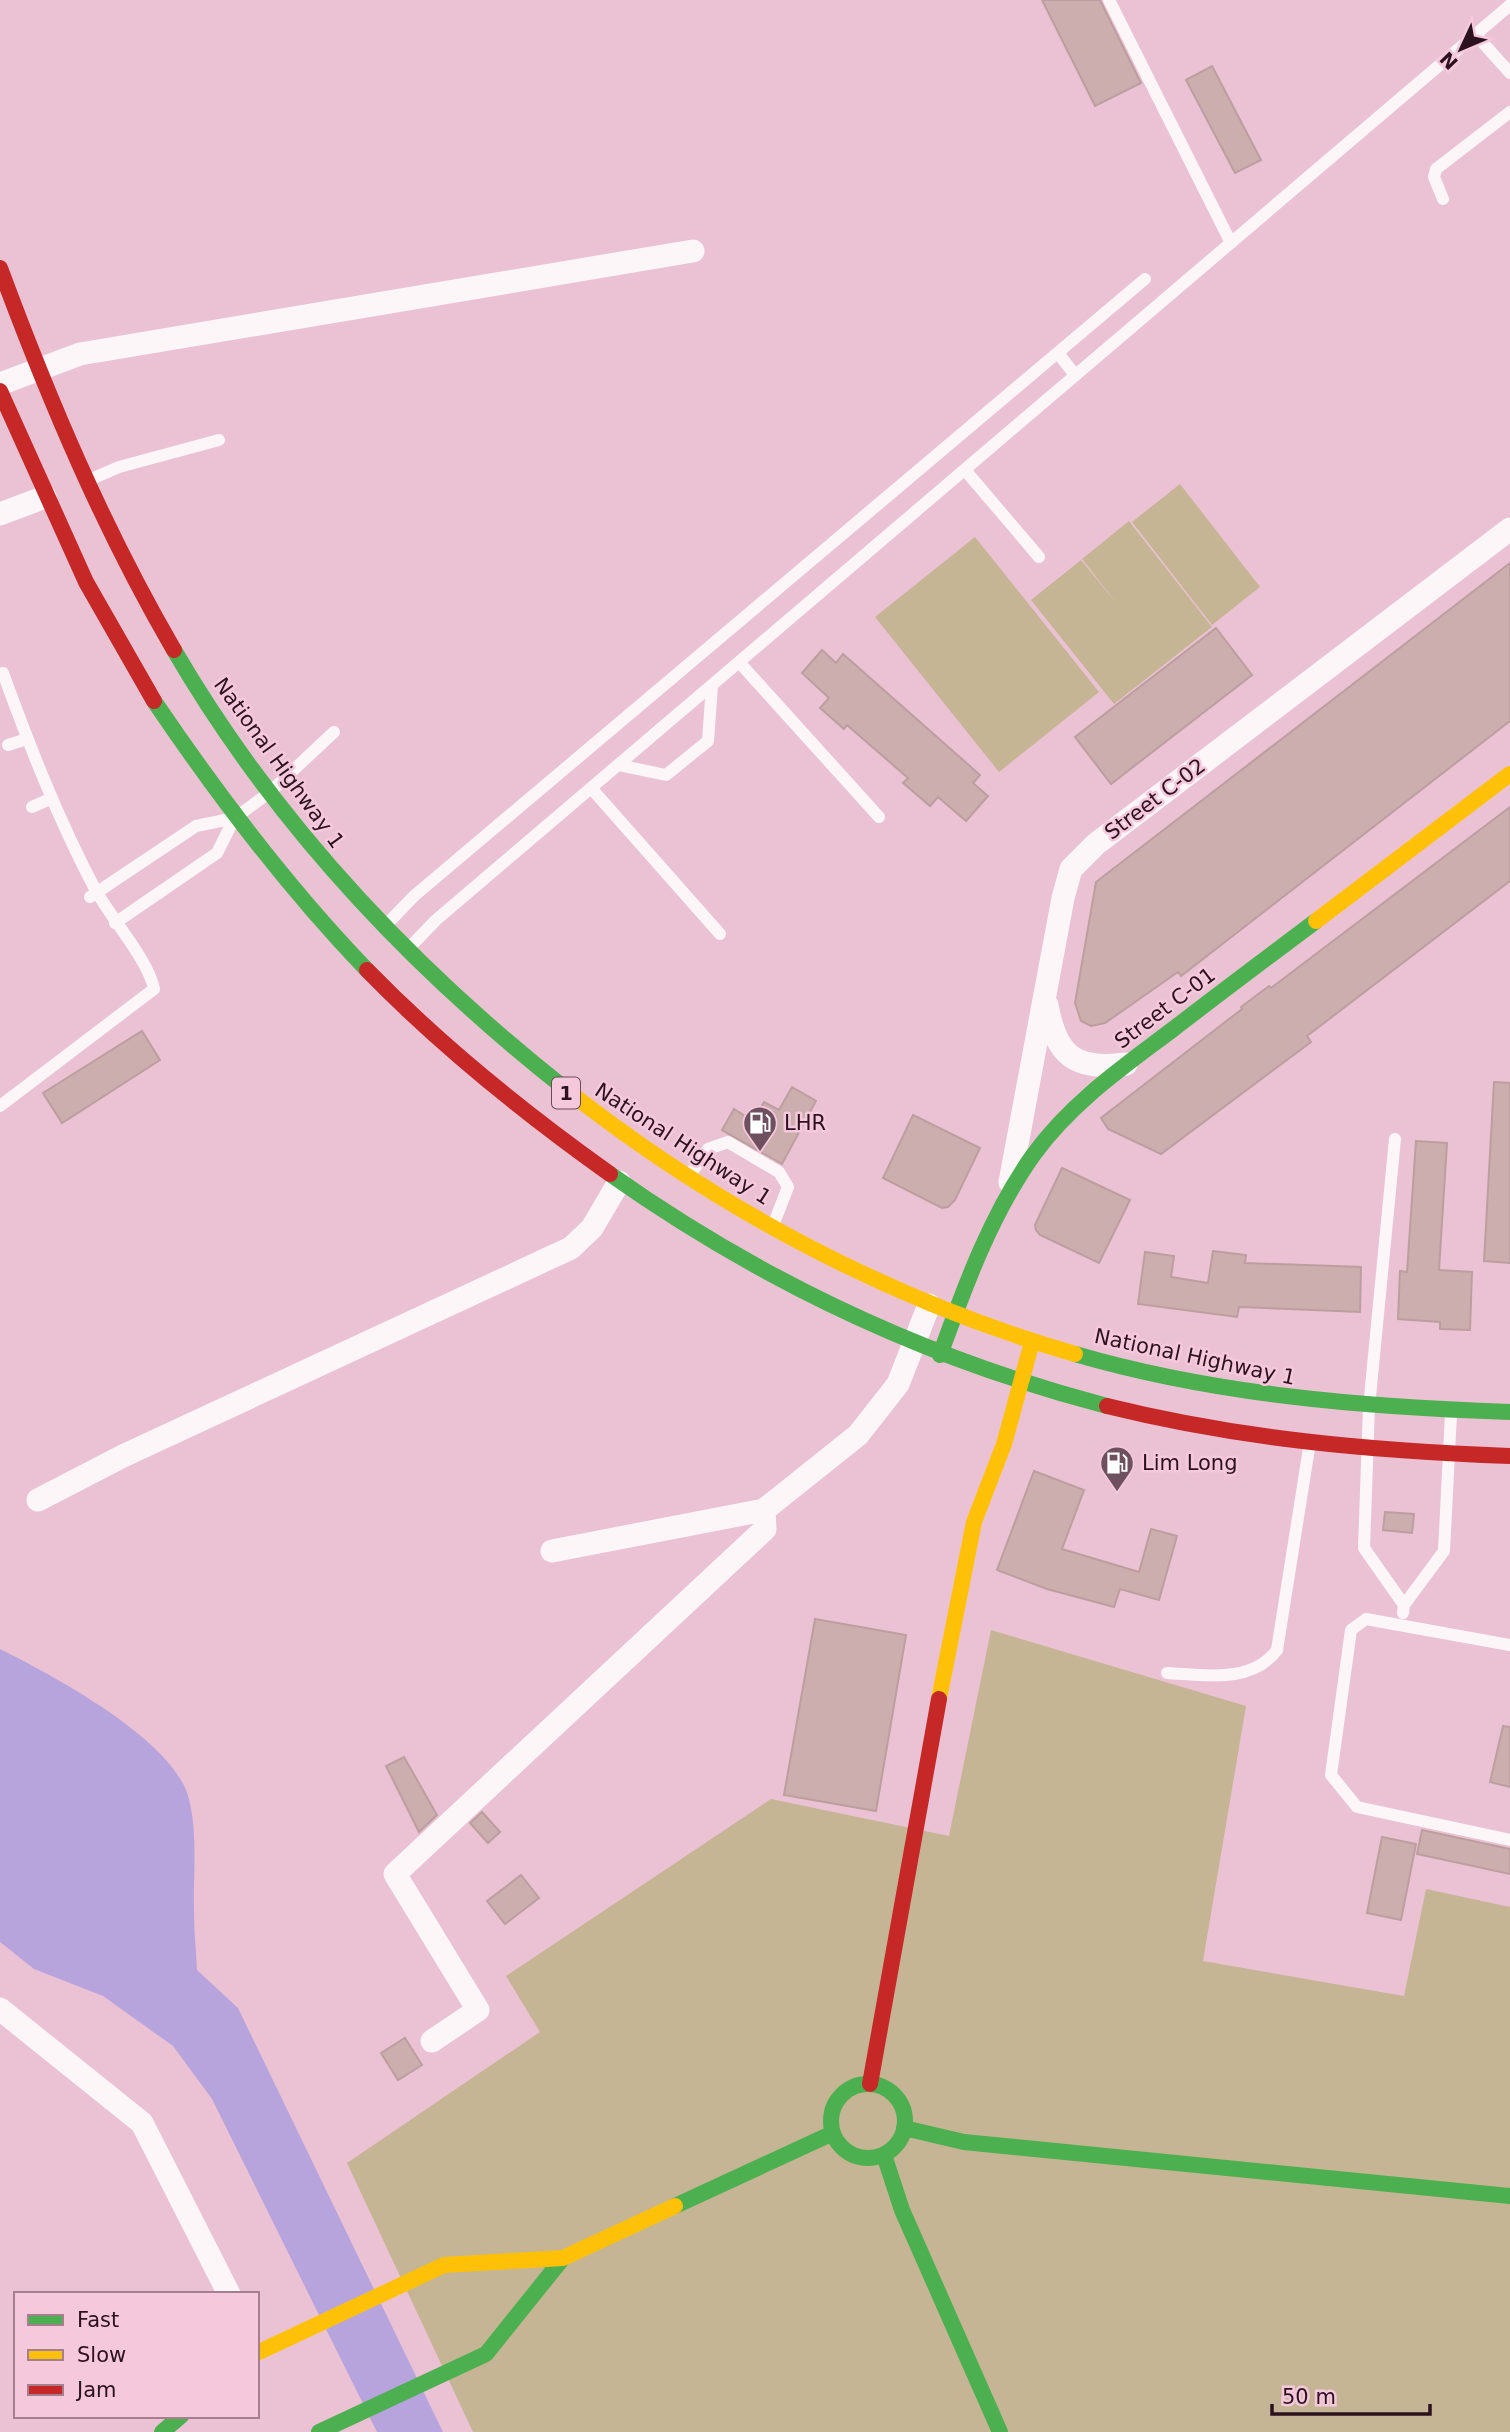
<svg xmlns="http://www.w3.org/2000/svg" width="1510" height="2432" viewBox="0 0 1510 2432" font-family="'DejaVu Sans',sans-serif">
<style>
.green{fill:#c5b594}
.water{fill:#b8a4dc}
.building{fill:#cdaeaf;stroke:#bd9e9f;stroke-width:2}
.lines{fill:none;stroke-linecap:round;stroke-linejoin:round}
.lane{stroke:#fcf6f9;stroke-width:12}
.street{stroke:#fcf6f9;stroke-width:23}
.fast{stroke:#4caf50;stroke-width:16}
.slow{stroke:#ffc107;stroke-width:16}
.jam{stroke:#c62828;stroke-width:16}
.labels{text-anchor:middle;stroke-width:5;stroke-linejoin:round;paint-order:stroke}
.shield{fill:#f6c8dc;stroke:#694958;stroke-width:2}
.shield-label{font-size:19px;font-weight:bold;fill:#2c121f}
.street-label{font-size:21px;fill:#2c121f;stroke:#f6c8dc}
.poi-label{font-size:21px;fill:#2c121f;stroke:#f6c8dc;text-anchor:start}
</style>
<rect width="100%" height="100%" fill="#eac2d4"/>
<!-- green -->
<path class="green" d="M1180 484 1260 587 1212 625 1132 522Z
M1129 521 1212 627 1114 704 1031 600 1081 560 1118 605 1082 559Z
M975 537 1099 692 999 772 875 617Z
M991 1630 1246 1706 1203 1961 1404 1996 1426 1889 1510 1907V2432H473L347 2163 540 2032 506 1976 771 1799 949 1836Z"/>
<!-- water -->
<path class="water" d="M0 1649C52 1675 175 1740 189 1799 198 1836 193 1873 194 1911 194 1931 196 1950 197 1970L238 2008 443 2432H377L212 2099 173 2046 103 1996 34 1969 0 1942Z"/>
<!-- building -->
<path class="building" d="M1042 0H1100L1141 83 1095 106Z
M1212 66 1261 160 1235 173 1186 80Z
M1510 563V721L1181 976 1178 972 1105 1023 1091 1026 1081 1021 1075 1003 1096 882Z
M1216 628 1252 675 1111 784 1075 737Z
M822 650 836 663 843 654 980 775 973 783 988 796 966 821 938 797 930 806 903 783 908 778 847 725 844 729 820 708 829 698 802 673Z
M1510 807V881L1307 1036 1311 1042 1161 1154 1108 1129 1101 1118 1242 1009 1241 1007 1269 986 1271 988Z
M142 1031 160 1060 62 1123 43 1093Z
M1494 1082 1510 1083V1263L1484 1261Z
M792 1087 816 1101 782 1164 722 1130 734 1109 753 1121 764 1102 779 1110Z
M913 1115 980 1148 955 1200 948 1207 942 1208 883 1178Z
M1416 1141 1447 1143 1439 1270 1472 1272 1470 1330 1440 1329V1322L1398 1319 1400 1271 1407 1272Z
M1062 1168 1130 1200 1099 1263 1040 1235 1036 1230 1035 1225Z
M1213 1251 1246 1255 1245 1263 1361 1267 1360 1312 1239 1307 1237 1317 1138 1304 1145 1252 1174 1256 1171 1277 1208 1283Z
M1034 1471 1084 1490 1062 1549 1139 1572 1151 1529 1177 1536 1159 1600 1120 1589 1114 1607 1047 1589 997 1570Z
M1385 1512 1414 1514 1412 1533 1383 1530Z
M815 1619 906 1635 876 1811 784 1795Z
M1503 1726 1510 1727V1787L1490 1782Z
M404 1757 437 1815 419 1832 386 1766Z
M482 1812 500 1832 488 1843 470 1823Z
M1422 1830 1510 1849V1874L1417 1854Z
M1382 1837 1416 1844 1401 1920 1367 1913Z
M521 1875 539 1898 505 1924 487 1901Z
M405 2038 422 2065 398 2080 381 2053Z"/>
<g class="lines">
<!-- lane -->
<path class="lane" d="M1109 0 1231 243
M1475 34 1510 73
M1443 199 1434 177 1436 169 1510 112
M1058 353 1075 375
M965 470 1039 557
M89 480 119 467 219 440
M739 662 879 817
M0 674 3 673C30 747 58 819 95 889 110 917 149 961 154 989L0 1106
M8 745 27 739
M618 765 666 775 708 741 712 685
M591 788 720 934
M32 807 50 799
M90 897 196 826 235 818 270 792 334 732
M115 923 217 853 232 823
M388 923 414 896 1145 279
M409 948 436 920 1510 5
M1395 1139 1369 1407 1364 1548 1404 1605
M692 1172 708 1149 728 1142 779 1172 788 1187 774 1223
M1403 1613 1404 1605 1444 1551 1451 1414
M1510 1645 1366 1619 1351 1630 1331 1775 1357 1807 1510 1840
M1167 1673C1205 1675 1251 1684 1277 1650L1309 1448"/>
<!-- street -->
<path class="street" d="M0 384 80 354 693 251
M0 514 45 497
M1047 1005C1056 1055 1074 1071 1126 1064
M1010 1182 1063 898 1071 869 1096 844 1510 529
M38 1500 123 1456 571 1248 592 1228 619 1182
M552 1551 764 1510 858 1435 898 1384 929 1305
M0 2009 142 2123 229 2294
M432 2041 478 2010 395 1874 765 1529 764 1510"/>
<!-- fast -->
<path class="fast" d="M174 650C273 820 409 965 563 1087
M154 701C219 797 287 887 367 970
M610 1174C763 1282 926 1359 1107 1406
M1075 1354C1216 1395 1364 1407 1510 1412
M940 1355C965 1286 991 1214 1034 1154 1071 1103 1123 1067 1172 1030 1220 993 1268 957 1316 921
M831 2121a37 37 0 1 1 74 0a37 37 0 1 1-74 0Z
M904 2128 964 2142 1510 2196
M884 2155 902 2210 1000 2432
M675 2206 833 2133
M162 2432 181 2416
M319 2432 486 2354 563 2258"/>
<!-- slow -->
<path class="slow" d="M1316 921 1510 774
M563 1087C714 1207 889 1300 1075 1354
M939 1699 974 1522 1004 1444 1032 1342
M257 2353 444 2265 563 2258 675 2206"/>
<!-- jam -->
<path class="jam" d="M0 268C49 400 103 528 174 650
M0 391 86 582 154 701
M367 970C441 1046 523 1112 610 1174
M1107 1406C1240 1439 1373 1451 1510 1456
M870 2084 939 1699"/>
</g>
<!-- icons -->
<defs>
<g id="fuel-pin" transform="scale(1.75)"><path d="M0 17L-7.5 6A9.5 9.5 0 1 1 7.5 6Z" fill="#6e505e" stroke="#f6c8dc"/><path d="M-5.5-6h7V0h2V4h1.3V-2.5L3-4.5l.8-.8L6-3V5H2.5V1h-1V6h-7ZM-4.2-4.7v3.2H.2V-4.7Z" fill="#fff"/></g>
</defs>
<g fill-rule="evenodd">
<use href="#fuel-pin" x="760" y="1123"/>
<use href="#fuel-pin" x="1117" y="1463"/>
</g>
<g class="labels">
<!-- shield labels -->
<rect class="shield" x="552" y="1077.5" width="28" height="31" rx="5"/>
<g class="shield-label">
<text x="566" y="1100">1</text>
</g>
<!-- street labels -->
<g class="street-label">
<text transform="translate(279 763) rotate(54)" y="7">National Highway 1</text>
<text transform="translate(1155 799) rotate(-37)" y="7">Street C-02</text>
<text transform="translate(1165 1008) rotate(-37)" y="7">Street C-01</text>
<text transform="translate(683 1144) rotate(33)" y="7">National Highway 1</text>
<text transform="translate(1195 1357) rotate(12)" y="7">National Highway 1</text>
</g>
<!-- poi labels -->
<g class="poi-label">
<text x="784" y="1130">LHR</text>
<text x="1142" y="1470">Lim Long</text>
</g>
</g>
<!-- legend -->
<rect x="14" y="2292" width="245" height="126" fill="#f6c8dc" stroke="#a57f90" stroke-width="2"/>
<rect x="28" y="2315" width="35" height="10" fill="#4caf50" stroke="#a57f90" stroke-width="2"/>
<text x="77" y="2327" font-size="21" fill="#2c121f">Fast</text>
<rect x="28" y="2350" width="35" height="10" fill="#ffc107" stroke="#a57f90" stroke-width="2"/>
<text x="77" y="2362" font-size="21" fill="#2c121f">Slow</text>
<rect x="28" y="2385" width="35" height="10" fill="#c62828" stroke="#a57f90" stroke-width="2"/>
<text x="77" y="2397" font-size="21" fill="#2c121f">Jam</text>
<!-- north arrow -->
<g transform="translate(1461 49) rotate(226)" stroke="#f6c8dc" stroke-width="5" paint-order="stroke">
<path d="M0-5L12 26L0 18L-12 26Z" fill="#2c121f"/>
<text y="-10" font-size="19" font-weight="bold" text-anchor="middle" fill="#2c121f">N</text>
</g>
<!-- scale -->
<path d="M1272 2404v10h158v-10" fill="none" stroke="#2c121f" stroke-width="3.5"/>
<text x="1282" y="2404" font-size="21" fill="#2c121f" stroke="#f6c8dc" stroke-width="5" paint-order="stroke">50 m</text>
</svg>
